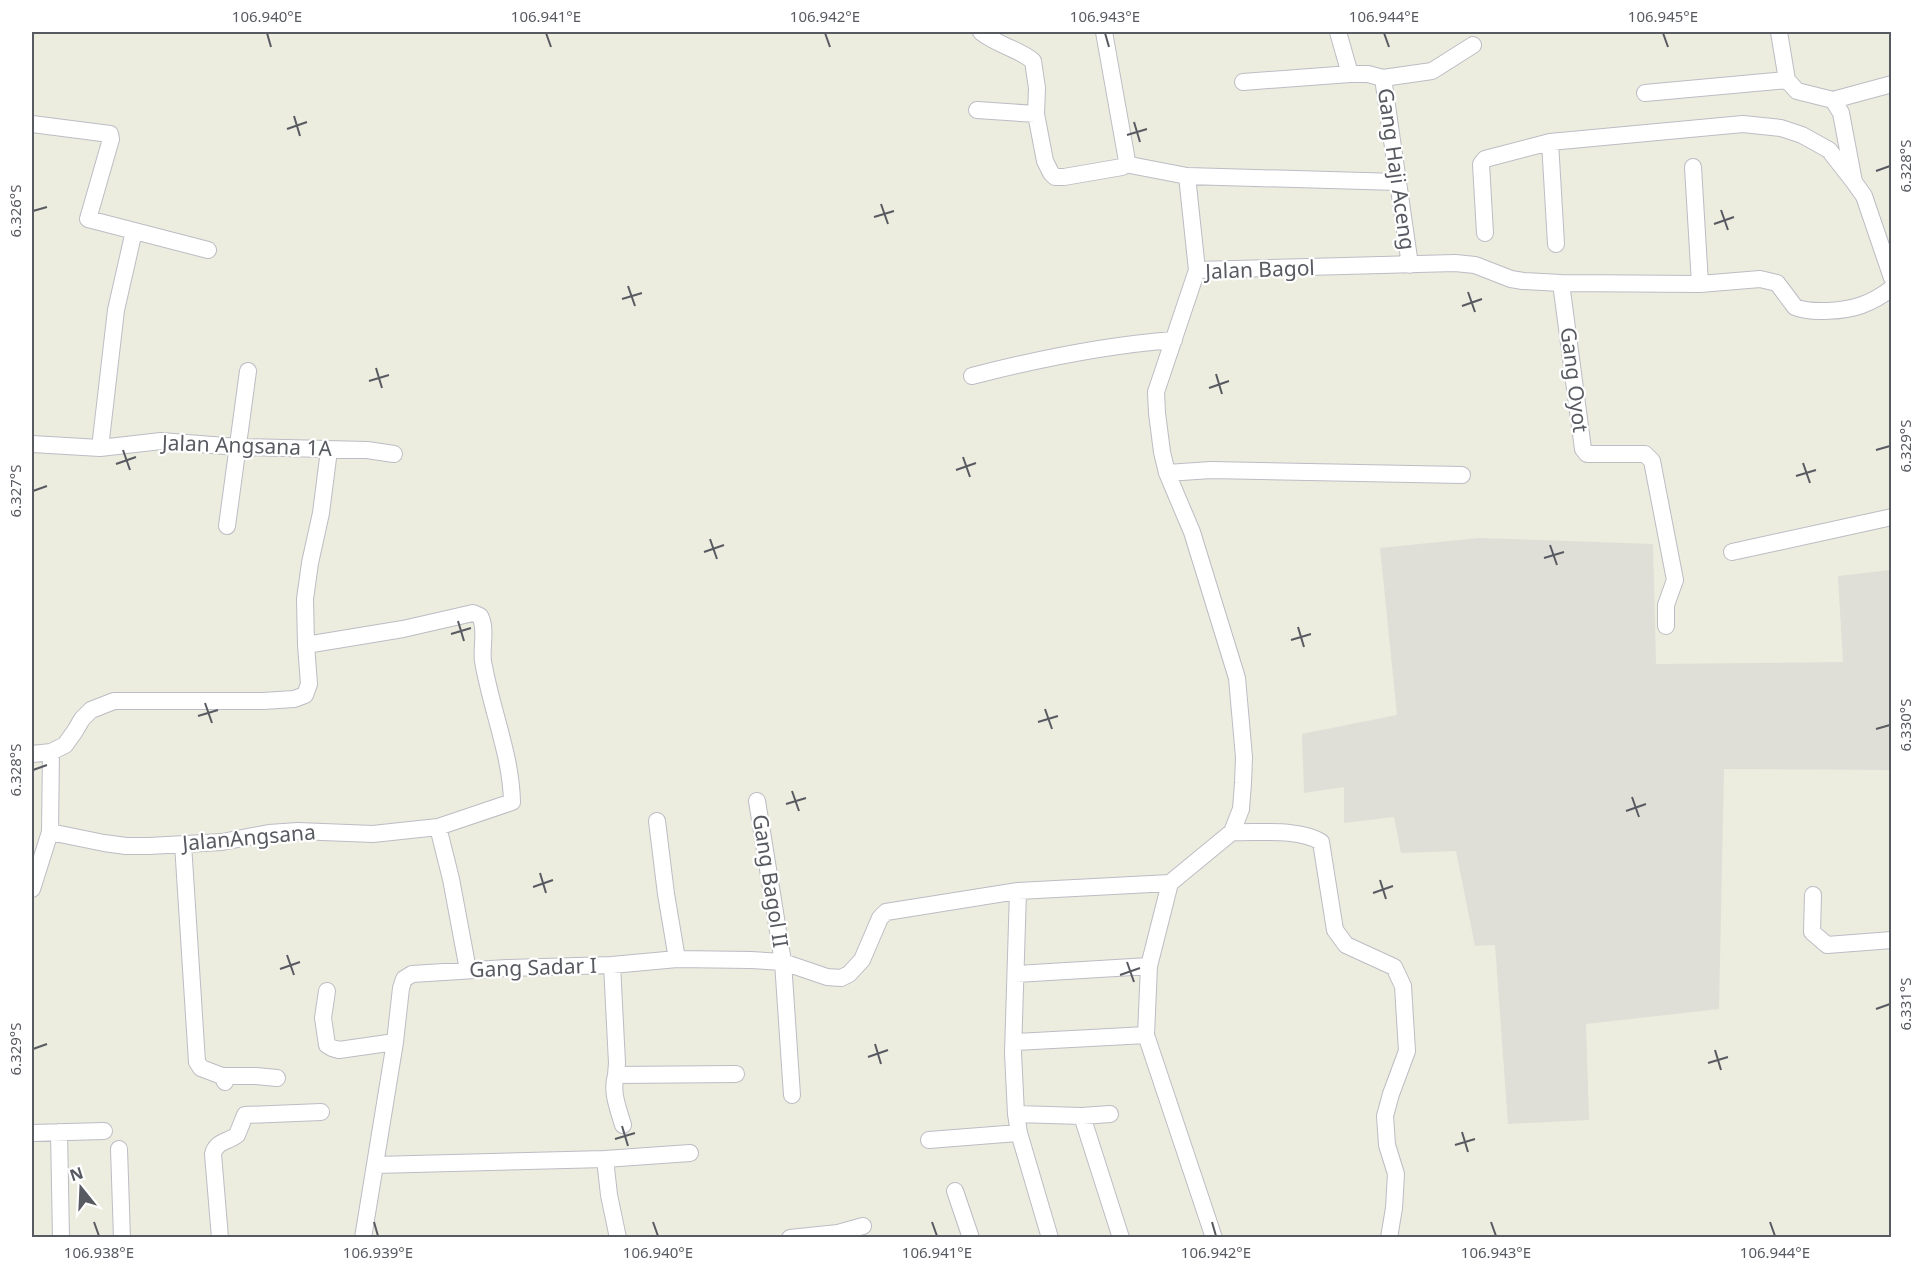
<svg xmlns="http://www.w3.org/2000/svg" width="1923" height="1269" viewBox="0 0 1923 1269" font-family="'Noto Sans',sans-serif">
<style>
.industrial{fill:#dfdfd7}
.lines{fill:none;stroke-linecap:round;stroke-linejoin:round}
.street-casing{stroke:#bcbdc4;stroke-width:18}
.street{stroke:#fff;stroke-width:16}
.ticks{fill:none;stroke:#585a61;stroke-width:2}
.labels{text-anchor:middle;stroke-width:4.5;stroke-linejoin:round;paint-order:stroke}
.street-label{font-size:21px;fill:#585a61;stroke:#fff}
.neatline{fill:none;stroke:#585a61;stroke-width:2}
.ticks-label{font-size:15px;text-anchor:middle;fill:#585a61}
</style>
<rect width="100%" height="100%" fill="#ececdf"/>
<!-- industrial -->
<path class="industrial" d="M1479 538 1653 544 1656 664 1843 662 1838 576 1891 570V770L1724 769 1719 1009 1586 1024 1589 1120 1508 1124 1495 945 1475 946 1456 851 1401 853 1394 817 1344 823V787L1304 793 1302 734 1397 715 1380 548Z"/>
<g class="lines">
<!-- street casing -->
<g class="street-casing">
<path id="street" d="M981 32C997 45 1019 49 1033 61L1037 88 1036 114 1045 161 1051 173 1055 177H1064L1122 167 1128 163
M1104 32 1127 161 1130 165 1187 176 1197 270 1156 392 1157 413 1162 452 1167 473 1192 532 1237 678 1244 757 1243 783 1241 809 1232 832 1170 883
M1338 32 1350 74H1368L1383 78 1410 265
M1779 32 1787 80 1797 91 1833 100 1841 113 1854 182 1864 196 1892 278
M1383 78 1432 71 1473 45
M1243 82 1350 74
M1645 93 1787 80
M1833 100 1892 84
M977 110 1036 114
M32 124 110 134 111 139 88 219 208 250
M1550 142 1556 244
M1693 167 1700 284
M1187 176 1398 182
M1485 233 1481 164 1485 159 1550 142 1743 124 1781 128 1802 135 1829 150 1854 182
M1197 270 1455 263 1475 265 1511 279 1523 281 1561 283 1700 284 1760 279 1777 283 1795 307C1811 314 1846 311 1862 305 1873 301 1883 295 1892 288
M1561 283 1583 449 1587 454H1645L1652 461 1675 580 1666 605V626
M972 376C1038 359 1106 345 1174 340
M32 444 100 448 161 441 238 447 367 450 394 454
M100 448 116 310 134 231
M1167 473 1211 470 1462 475
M227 526 248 371
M1732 552 1892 517
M306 645 403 629 473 613 480 616C487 629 481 647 483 661 491 709 511 754 512 802L438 827
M51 752 65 745 75 731 82 719 91 710 114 701H263L294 699 305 695 309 684 306 645 305 599 310 563 321 513 329 450
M32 754 51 752 50 832 104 843 126 846H149L222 842 269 833 298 831 373 834 438 827 451 879 468 970
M757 801 783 962 792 1095
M657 821 666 894 677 959
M1232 832C1259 833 1298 828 1321 842L1335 930 1346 945 1394 967 1403 986 1407 1051 1391 1094 1385 1116 1387 1145 1396 1174 1394 1208 1389 1238
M183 844 197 1062 201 1068 222 1076 225 1082
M1170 883 1149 966 1146 1035 1214 1238
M32 889 50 832
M1018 891 1013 1053 1016 1114 1019 1133 1050 1238
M1813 895 1812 932 1827 945 1892 940
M612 965 617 1063 616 1075 736 1074
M1016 974 1149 966
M327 991 323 1018 327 1045 332 1048 339 1050 395 1042
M1015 1042 1146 1035
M616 1075C611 1092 618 1108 623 1125
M222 1076H256L277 1078
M1016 1114 1082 1116 1110 1114
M1082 1116 1121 1238
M59 1132 61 1238
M32 1133 104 1131
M929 1140 1019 1133
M119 1149 122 1238
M605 1159 690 1153
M375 1165 605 1159 609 1195 618 1238
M955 1191 971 1238
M220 1238 213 1154C216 1141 228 1142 237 1135L245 1115 321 1112
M363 1238 395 1042 401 988 404 979 412 974 507 968 612 965 677 959 751 960 783 962 827 977 841 978 849 974 862 960 880 918 886 912 1018 891 1170 883
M790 1238 838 1233 863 1226"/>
</g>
<!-- street -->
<use href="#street" class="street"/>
</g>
<!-- ticks -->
<path class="ticks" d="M267 33 271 47M546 33 551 47M825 33 830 47M1105 33 1109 47M1384 33 1389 47M1663 33 1668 47M294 116 300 136M1134 122 1140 142M287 129 307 122M1127 135 1147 129M1876 171 1890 166M881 204 888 224M1721 210 1728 230M33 211 47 207M874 217 894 211M1714 224 1734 217M628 286 635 306M1468 292 1475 312M622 299 642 293M1462 306 1482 299M376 368 382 388M1216 374 1222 394M369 381 389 375M1209 388 1229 381M123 450 130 470M1876 450 1890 446M963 457 970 477M1803 463 1810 483M116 464 136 457M956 470 976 463M1796 476 1816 470M33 491 47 486M710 539 717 559M1550 545 1557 565M704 552 724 545M1544 558 1564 552M458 621 464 641M1298 627 1304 647M451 634 471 628M1291 640 1311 634M205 703 212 723M1045 709 1052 729M198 716 218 710M1038 722 1058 716M1876 729 1890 725M33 770 47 765M792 791 799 811M1632 797 1639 817M786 804 806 798M1626 811 1646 804M540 873 546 893M1380 880 1386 899M533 887 553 880M1373 893 1393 886M287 955 294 975M1127 962 1134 982M280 969 300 962M1120 975 1140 968M1876 1009 1890 1004M875 1044 881 1064M33 1049 47 1044M1715 1050 1721 1070M868 1057 888 1050M1708 1063 1728 1057M622 1126 628 1146M1462 1132 1468 1152M615 1139 635 1133M1455 1145 1475 1139M94 1222 99 1236M374 1222 378 1236M653 1222 658 1236M932 1222 937 1236M1212 1222 1216 1236M1491 1222 1496 1236M1770 1222 1775 1236"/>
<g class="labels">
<!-- street labels -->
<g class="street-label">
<text transform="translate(1396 169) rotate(82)" y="7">Gang Haji Aceng</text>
<text transform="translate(1260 270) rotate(-2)" y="7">Jalan Bagol</text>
<text transform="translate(1574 380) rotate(83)" y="7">Gang Oyot</text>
<text transform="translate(247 446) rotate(2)" y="7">Jalan Angsana 1A</text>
<text transform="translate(249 838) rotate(-5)" y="7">JalanAngsana</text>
<text transform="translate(770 881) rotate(81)" y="7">Gang Bagol II</text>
<text transform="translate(533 968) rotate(-2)" y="7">Gang Sadar I</text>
</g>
</g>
<!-- border -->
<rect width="1923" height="1269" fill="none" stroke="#ffffff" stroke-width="66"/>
<!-- north arrow -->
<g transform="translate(81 1188) rotate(342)" stroke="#ffffff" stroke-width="4.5" paint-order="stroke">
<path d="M0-4.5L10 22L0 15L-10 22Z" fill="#585a61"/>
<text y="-9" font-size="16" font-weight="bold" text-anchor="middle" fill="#585a61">N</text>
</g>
<rect x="33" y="33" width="1857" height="1203" class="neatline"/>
<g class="ticks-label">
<text x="267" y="22">106.940°E</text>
<text x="546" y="22">106.941°E</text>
<text x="825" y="22">106.942°E</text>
<text x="1105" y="22">106.943°E</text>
<text x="1384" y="22">106.944°E</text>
<text x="1663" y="22">106.945°E</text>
<text transform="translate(1906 166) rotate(-90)" y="5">6.328°S</text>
<text transform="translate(16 211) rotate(-90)" y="5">6.326°S</text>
<text transform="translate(1906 446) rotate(-90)" y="5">6.329°S</text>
<text transform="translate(16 491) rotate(-90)" y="5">6.327°S</text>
<text transform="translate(1906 725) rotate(-90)" y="5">6.330°S</text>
<text transform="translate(16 770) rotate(-90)" y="5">6.328°S</text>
<text transform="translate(1906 1004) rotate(-90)" y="5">6.331°S</text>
<text transform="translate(16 1049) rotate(-90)" y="5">6.329°S</text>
<text x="99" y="1258">106.938°E</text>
<text x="378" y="1258">106.939°E</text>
<text x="658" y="1258">106.940°E</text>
<text x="937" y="1258">106.941°E</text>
<text x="1216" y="1258">106.942°E</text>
<text x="1496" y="1258">106.943°E</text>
<text x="1775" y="1258">106.944°E</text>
</g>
</svg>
